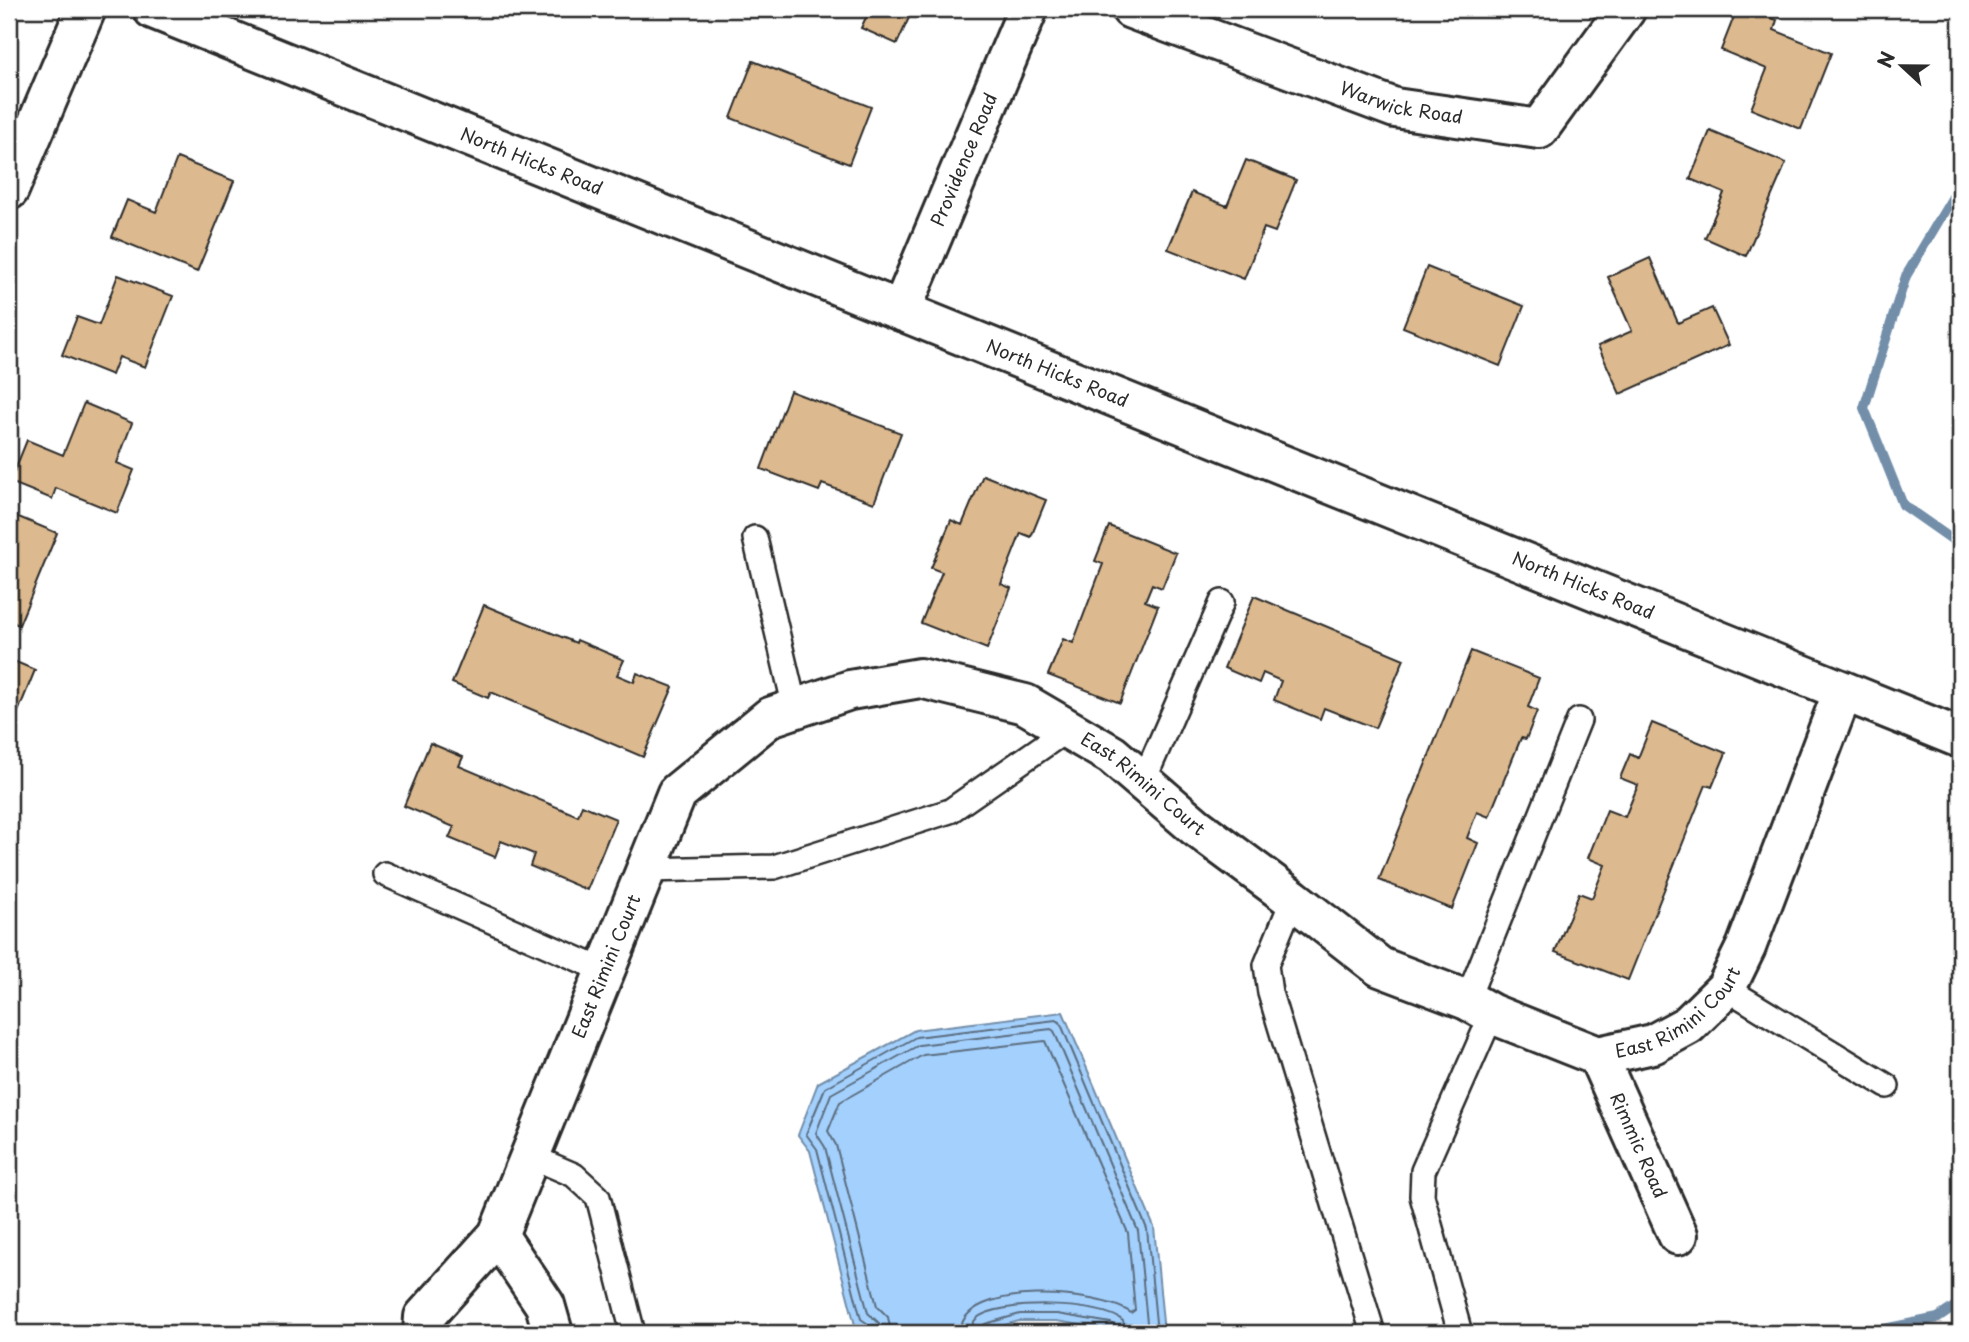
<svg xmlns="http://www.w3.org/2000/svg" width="1969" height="1342" viewBox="0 0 1969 1342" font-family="'Playpen Sans',sans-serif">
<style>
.water{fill:#a3d0fd;stroke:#738ea9;stroke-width:2}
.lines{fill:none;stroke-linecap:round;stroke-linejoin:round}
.shore{stroke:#5b6d7f;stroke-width:2}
.stream{stroke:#738ea9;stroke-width:10}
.building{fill:#dcb98e;stroke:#2b2b2b;stroke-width:2}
.lane-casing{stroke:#2b2b2b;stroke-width:28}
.street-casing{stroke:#2b2b2b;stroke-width:44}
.secondary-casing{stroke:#2b2b2b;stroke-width:44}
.lane{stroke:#fff;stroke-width:23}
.street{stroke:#fff;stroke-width:38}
.secondary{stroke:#fff;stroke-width:38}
.labels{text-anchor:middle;stroke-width:5;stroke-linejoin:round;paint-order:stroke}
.street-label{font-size:18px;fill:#2b2b2b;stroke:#fff}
</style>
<rect width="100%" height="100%" fill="#fff"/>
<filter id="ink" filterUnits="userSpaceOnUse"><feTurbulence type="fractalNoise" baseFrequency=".0143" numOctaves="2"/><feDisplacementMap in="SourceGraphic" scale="14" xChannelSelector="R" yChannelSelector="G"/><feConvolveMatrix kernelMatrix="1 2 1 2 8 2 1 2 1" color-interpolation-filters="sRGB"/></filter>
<g filter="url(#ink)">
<!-- water -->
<path class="water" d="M1063 1012 1154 1227 1164 1333H1131L1056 1321H1019L976 1333H870L855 1325 810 1151 798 1135 818 1083 915 1030Z"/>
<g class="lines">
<!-- shore -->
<path class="shore" d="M872 1333 871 1326 861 1319 817 1149 806 1134 825 1088 916 1037 1056 1020 1060 1022 1147 1229 1157 1333
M881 1333 879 1323 868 1313 825 1147 816 1133 831 1094 919 1045 1051 1029 1054 1031 1138 1231 1148 1333
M891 1333 888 1317 877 1306 836 1145 828 1131 840 1102 923 1055 1045 1041 1128 1233 1135 1310 1131 1313C1102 1291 962 1279 960 1333
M971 1333C971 1327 972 1323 976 1319 997 1299 1104 1302 1123 1321L1127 1333
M980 1333V1328L985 1324 1020 1314H1057L1111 1323 1117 1327 1118 1333"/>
<!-- stream -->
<path class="stream" d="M1960 185 1906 276 1864 408 1903 505 1960 545
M1864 1333 1938 1318 1960 1303"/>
</g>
<!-- building -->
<path class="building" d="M858 9H913L897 44 861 28 868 13Z
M1737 9H1747L1777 20 1774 30 1831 53 1801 129 1751 109 1767 69 1721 50Z
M753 61 871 107 849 164 731 118Z
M1710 131 1786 163 1746 256 1705 238 1724 193 1690 179Z
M177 158 234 181 197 272 112 237 127 200 156 212Z
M1246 160 1296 180 1275 232 1264 228 1244 279 1168 249 1192 192 1227 206Z
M1650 258 1678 323 1712 308 1729 345 1620 394 1598 346 1632 331 1608 277Z
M1427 267 1524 306 1500 366 1403 327Z
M118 275 173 296 145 367 119 357 112 375 62 355 77 317 99 325Z
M790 391 901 433 874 503 822 484 819 491 761 469Z
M84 403 132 423 117 463 134 470 117 513 56 488 52 499 10 482 27 440 63 455Z
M983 475 1046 500 1031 537 1021 533 1001 584 1011 588 987 649 921 623 942 572 931 568 951 520 962 525Z
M9 513 57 533 19 625 9 621Z
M1109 526 1176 553 1162 588 1152 584 1145 601 1158 606 1120 703 1048 675 1063 639 1073 643 1103 564 1095 561Z
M1254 596 1404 659 1375 728 1324 708 1320 719 1274 700 1281 681 1263 673 1259 683 1224 668Z
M484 605 576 643 577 640 624 660 617 675 634 682 637 673 673 687 643 757 491 692 488 698 452 683Z
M1471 651 1539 678 1528 707 1537 711 1526 739 1521 738 1489 817 1477 812 1467 838 1478 843 1452 909 1379 880Z
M9 659 35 670 9 734Z
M1652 723 1726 753 1712 787 1706 785 1628 980 1555 952 1579 893 1592 898 1605 865 1588 858 1607 810 1625 817 1638 785 1620 778 1630 754 1638 758Z
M430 743 463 757 459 766 578 816 582 805 616 819 587 890 530 866 534 854 501 841 495 857 449 838 454 827 404 806Z"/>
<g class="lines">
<!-- lane casing -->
<g class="lane-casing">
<path id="lane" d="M755 538 795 708
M1143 782 1222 602
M646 870 774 867 950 811 1068 729
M385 874 605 971
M1293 899 1266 965 1270 993 1373 1333
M1726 988 1887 1086
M1467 1000 1579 720
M530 1156 574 1175 598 1197 633 1333
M1460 1333 1422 1196 1423 1171 1492 1014"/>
</g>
<!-- street casing -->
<g class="street-casing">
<g id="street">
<path id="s1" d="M1131 9 1395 108 1539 129 1626 9"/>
<path d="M9 190 86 9"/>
<path id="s2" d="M901 311 1028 9"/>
<path id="s3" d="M1598 1056 1678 1235"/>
<path d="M498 1235 545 1305 553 1333"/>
<path id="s4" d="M423 1333 424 1317 498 1235 677 793 770 717 850 690 920 678 1025 704 1112 755 1196 827 1293 899 1380 967 1467 1000 1492 1014 1598 1056 1653 1044 1688 1025 1726 988 1746 947 1843 691"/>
</g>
</g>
<!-- secondary casing -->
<g class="secondary-casing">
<g id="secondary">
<path id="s5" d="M153 9 1960 738"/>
</g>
</g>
<!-- lane -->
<use href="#lane" class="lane"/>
<!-- street -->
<use href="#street" class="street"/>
<!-- secondary -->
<use href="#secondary" class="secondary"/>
</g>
</g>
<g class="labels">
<!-- street labels -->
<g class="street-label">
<text dy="6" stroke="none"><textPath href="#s1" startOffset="287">Warwick Road</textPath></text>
<text dy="6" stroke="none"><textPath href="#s2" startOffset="164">Providence Road</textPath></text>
<text dy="6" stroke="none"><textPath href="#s5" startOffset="408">North Hicks Road</textPath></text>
<text dy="6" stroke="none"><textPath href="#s5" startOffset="975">North Hicks Road</textPath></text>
<text dy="6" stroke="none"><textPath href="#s5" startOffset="1542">North Hicks Road</textPath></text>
<text dy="6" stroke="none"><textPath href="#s4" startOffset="1130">East Rimini Court</textPath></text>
<text dy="6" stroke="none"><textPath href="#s4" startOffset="416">East Rimini Court</textPath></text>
<text dy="6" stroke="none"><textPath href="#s4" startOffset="1760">East Rimini Court</textPath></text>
<text dy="6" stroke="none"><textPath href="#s3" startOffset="98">Rimmic Road</textPath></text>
</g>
</g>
<!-- margin -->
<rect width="1969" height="1342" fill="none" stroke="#fff" stroke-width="35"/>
<rect x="18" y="18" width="1934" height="1307" fill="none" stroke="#2b2b2b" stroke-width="2.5" filter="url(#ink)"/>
<!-- north arrow -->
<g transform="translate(1902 66) rotate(292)" stroke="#ffffff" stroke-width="5" paint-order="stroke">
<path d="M0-5L12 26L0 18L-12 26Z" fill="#2b2b2b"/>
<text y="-10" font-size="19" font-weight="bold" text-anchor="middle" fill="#2b2b2b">N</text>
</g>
</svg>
